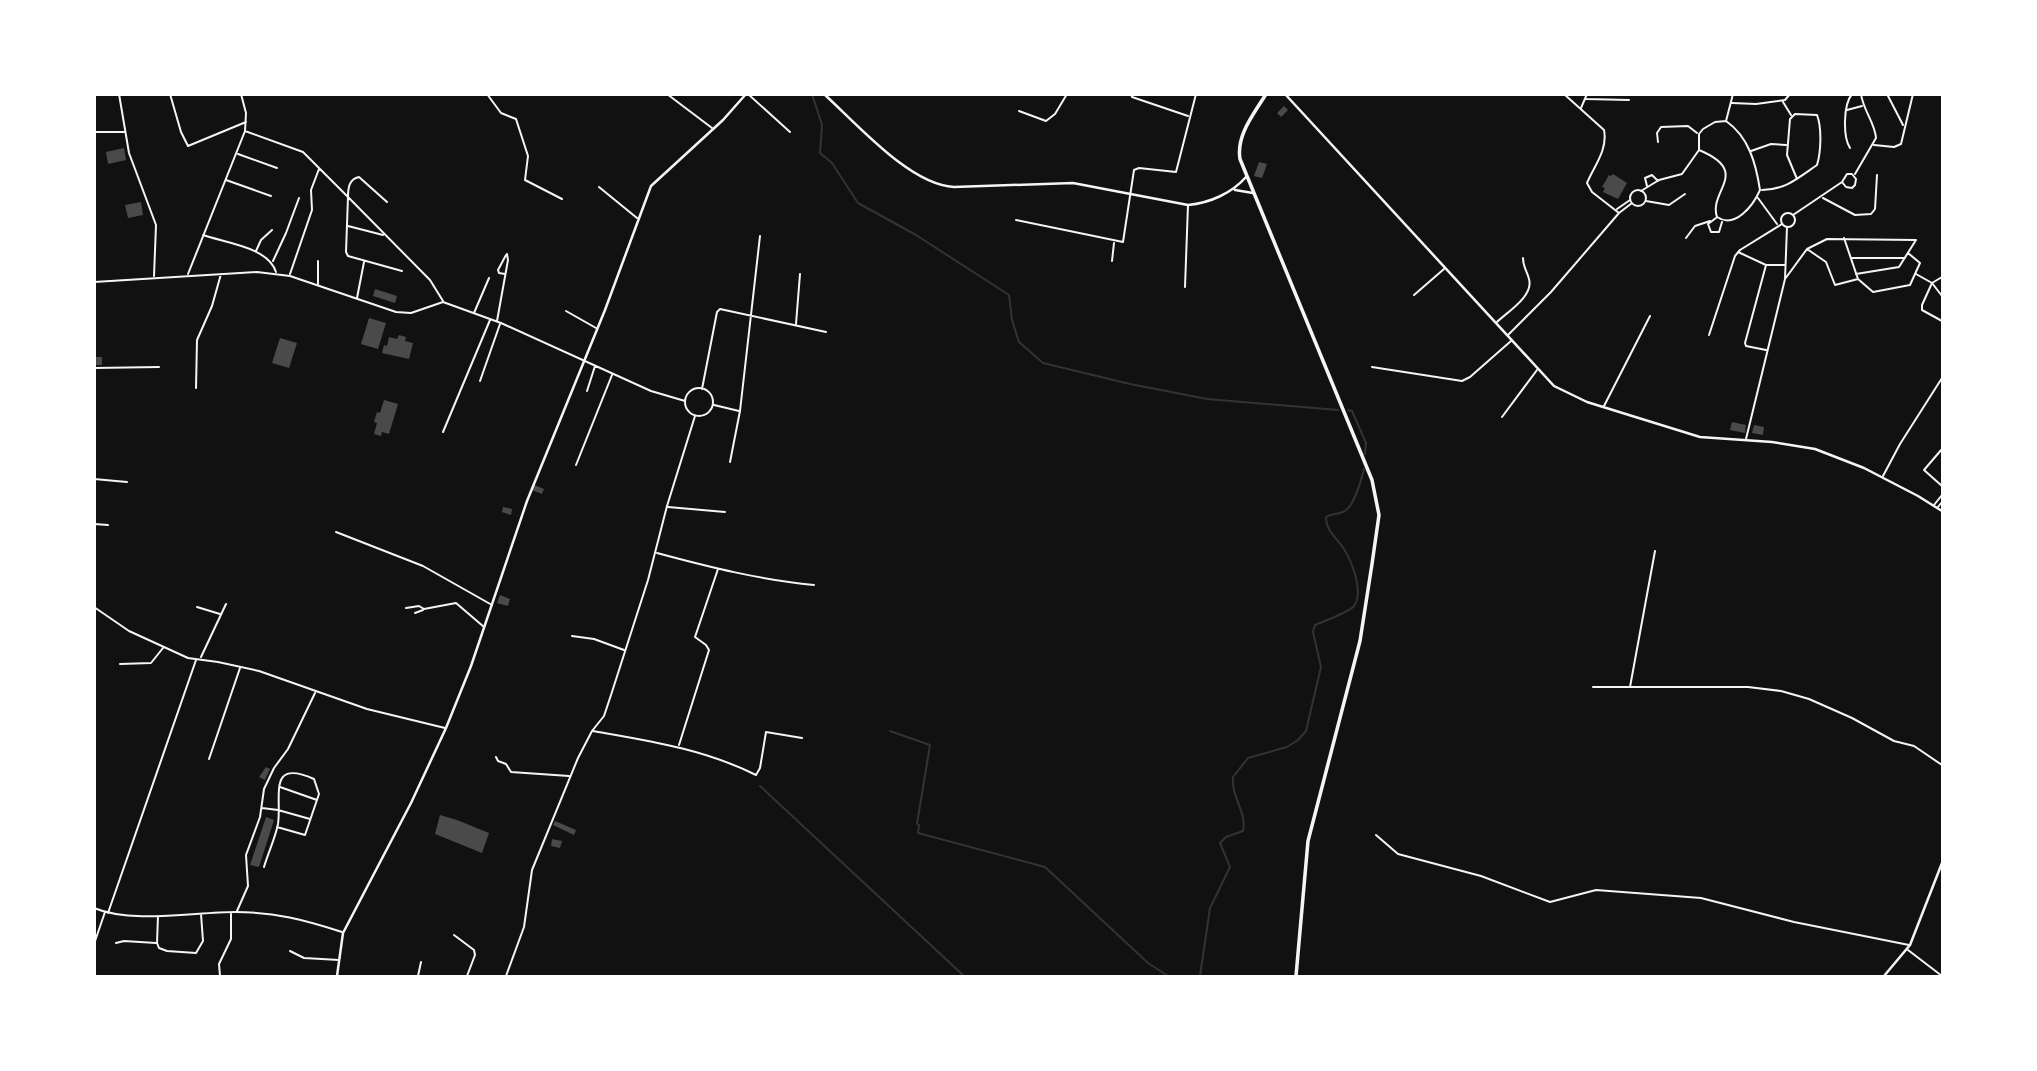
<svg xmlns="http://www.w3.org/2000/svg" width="2037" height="1071" viewBox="0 0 2037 1071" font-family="'Sofia Sans Condensed',sans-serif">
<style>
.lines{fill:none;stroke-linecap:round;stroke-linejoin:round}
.stream{stroke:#333;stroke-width:2}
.building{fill:#4a4a4a}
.minor{stroke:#f5f5f5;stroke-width:2}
.tertiary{stroke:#f5f5f5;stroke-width:2.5}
.secondary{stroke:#f5f5f5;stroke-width:2.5}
.trunk{stroke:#f5f5f5;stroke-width:3.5}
</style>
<rect width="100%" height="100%" fill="#111"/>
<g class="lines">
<!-- stream -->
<path class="stream" d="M812 94 822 125 820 153 832 163 858 203 916 235 1009 295 1012 320 1019 342 1043 363 1130 384 1207 399 1338 410
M1348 410 1352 411 1366 443 1365 454
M890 731 930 745 917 824 919 825 918 833 1045 867 1148 963 1168 976
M760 786 964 976
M1200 976 1210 908 1230 867 1220 843 1226 837 1243 831C1247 812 1231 797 1233 777L1248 758 1287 747 1298 740 1306 731 1321 667 1313 632 1315 625C1324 621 1348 613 1354 606 1364 592 1352 562 1344 549 1338 539 1325 530 1326 517 1332 513 1336 515 1343 512 1354 508 1361 480 1364 469"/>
</g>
<!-- building -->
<path class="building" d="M1284 106 1288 110 1281 117 1277 113Z
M124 148 126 160 108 164 106 152Z
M1259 162 1267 164 1262 178 1254 176Z
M1613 174 1627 183 1618 199 1603 192 1605 188 1602 187 1609 175 1611 176Z
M141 202 143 215 128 218 125 205Z
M375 289 397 296 395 303 373 296Z
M369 318 386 323 378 349 361 344Z
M399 335 406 337 405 341 413 343 409 359 382 353 384 345 387 346 389 337 397 339Z
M280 338 297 343 289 368 272 363Z
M94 357H102V365H94Z
M384 400 398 404 389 434 382 432 381 436 374 434 377 423 374 422 377 412 380 413Z
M1732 422 1746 425 1745 433 1730 430Z
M1754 425 1764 427 1763 435 1752 433Z
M534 485 544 489 542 494 532 490Z
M503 507 512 509 511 515 502 512Z
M500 595 510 599 508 606 497 603Z
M266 767 270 769 265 780 259 777Z
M440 815 457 820 489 833 482 853 435 834Z
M266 817 274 820 259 867 250 865Z
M555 821 576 830 574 835 553 825Z
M552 839 562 841 560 848 551 846Z"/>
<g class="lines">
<!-- minor -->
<path class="minor" d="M119 94 129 153 156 225 154 276
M170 94 181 132 188 146 246 122
M487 94 501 113 516 119 528 156 525 180 562 199
M667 94 712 128
M748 94 790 132
M1131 94 1132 97 1188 116
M1564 94 1604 130C1608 150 1594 166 1587 183L1592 192 1619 213
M1887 94 1903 125
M1586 99 1629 100
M1783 102 1791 115
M1732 103 1756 104 1785 100 1790 94
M1581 108 1587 94
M1847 110 1862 106
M1019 111 1046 121 1055 114 1067 94
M245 131 303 152 348 197 346 252 348 256 402 271
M94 132H125
M1658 142 1657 133 1661 127 1688 126 1697 133
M1874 145 1894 147 1901 144 1913 94
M1850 148C1843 137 1843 105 1852 94
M1699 150C1752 172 1708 191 1717 217 1735 229 1753 206 1760 190 1756 164 1749 137 1726 121
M1751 151 1771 144 1786 145
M238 154 277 168
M1855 174 1876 138C1875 123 1863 110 1861 94
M226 180 271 196
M1647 186 1645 178 1652 175 1658 181
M599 187 637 218
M1762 190C1785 190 1798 178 1817 165 1821 152 1822 128 1817 115L1795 114 1790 119 1787 155 1797 179
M1630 198a8 8 0 1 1 16 0a8 8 0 1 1-16 0Z
M1641 191 1659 180 1682 174 1699 150V134L1703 129 1715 122 1726 121 1733 94
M1758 198 1777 224
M1823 198 1855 215 1871 214 1875 209 1877 175
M1646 201 1669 205 1685 194
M387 202 359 177C349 179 348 188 348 197L430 280 443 301
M1617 209 1630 200
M1781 220a7 7 0 1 1 14 0a7 7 0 1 1-14 0Z
M1793 215 1842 182 1847 174H1852L1856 179 1855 185 1852 188 1846 187 1842 182
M1716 218 1708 224 1711 232H1719L1722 222
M1016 220 1123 242 1134 170 1139 168 1176 172 1196 94
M348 226 383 235
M203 235C226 243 268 247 276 272
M1686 238 1695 226 1710 221
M1844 238 1858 279 1873 292 1910 285 1920 263 1908 253
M1807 249 1826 262 1835 285 1858 279
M256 251 261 240 272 230
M1738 252 1766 265H1785
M1852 258H1905
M273 261 286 233 299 198
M1112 261 1114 243
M188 274 245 131 246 113 241 94
M290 274 312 210 311 190 319 169
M505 274 499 273 498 270 506 255
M1916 274 1932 283 1922 305V310L1942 321
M1942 277 1932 283 1942 296
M1785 279 1807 249 1827 239 1916 240 1899 267 1856 274
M94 282 257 272 290 276 396 312 411 313 443 302 501 323 651 391 685 401
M318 284V261
M1185 287 1188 205
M1414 295 1444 269
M357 298 364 262
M566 311 596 328
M474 313 489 278
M497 321 508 260 507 254
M1497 322C1507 312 1534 296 1529 279 1527 271 1523 267 1523 258
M796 324 800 274
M1508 335 1551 292 1619 213 1632 203
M1709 335 1735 256 1740 250 1782 224
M1766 350 1746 346 1745 343 1766 265
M1372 367 1462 381 1470 377 1511 341
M94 368 159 367
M480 381 500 324
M196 388 197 340 212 306 221 274
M685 402a14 14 0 1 1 28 0a14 14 0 1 1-28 0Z
M702 389 717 312 720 309 826 332
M587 391 595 366
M714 405 739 411
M1604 406 1650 316
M1502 417 1537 370
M443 432 490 320
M1746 439 1785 279 1787 227
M1942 449 1924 470 1942 486
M730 462 740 411 760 236
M576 465 612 375
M1883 476 1900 444 1942 378
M94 479 127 482
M1934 505 1942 495
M668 507 725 512
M1938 507 1942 502
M94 524 108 525
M336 532 423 566 492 605
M1655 551 1630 687H1748L1781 691 1809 699 1852 718 1894 741 1914 746 1942 765
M657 553C709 567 761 580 814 585
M94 607 129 631 188 658 218 662 259 671 367 709 445 728
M197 607 220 614
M406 608 419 606 424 609 456 603 484 627
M415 613 423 610
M572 636 594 639 624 650
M201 657 226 604
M120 664 151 663 163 648
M1593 687H1629
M593 731C650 741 704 749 756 775L760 768 766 732 802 738
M679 745 709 650 706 645 695 637 718 569
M496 757 498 761 506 764 511 772 569 776
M209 759 240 668
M280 787 317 800
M262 808 278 810 310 819
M1376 835 1398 854 1481 876 1550 902 1596 890 1701 898 1794 922 1909 945
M264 867C268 853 275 839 278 824 282 797 267 758 314 779L319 794 305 835 277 827
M94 908C132 924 194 912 235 912 275 912 305 920 342 932
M237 911 248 886 246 855 260 817 264 789 274 768 288 749 315 693
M108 913 196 660
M158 916 157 943 159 948 167 951 196 953 203 941 201 914
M454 935 474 950 475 955 467 976
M116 943 124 941 156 943
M94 944 105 912
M1908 950 1942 976
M290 951 304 958 339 960
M220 976 219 964 231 939V913
M418 976 421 962
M506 976 524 927 532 870 578 758 592 731 604 716 611 695 648 580 667 506 695 416"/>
<!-- tertiary -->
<path class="tertiary" d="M337 976 343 933 411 803 446 728 471 666 527 501 605 310 651 186 723 120 746 94"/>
<!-- secondary -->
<path class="secondary" d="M824 94C857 124 910 185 954 187L1073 183 1188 205C1210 203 1232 193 1246 177
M1285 94 1554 386 1587 402 1700 437 1772 442 1815 449 1864 468 1918 496 1942 511
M1235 190 1253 193
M1884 976 1910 945 1942 863"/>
<!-- trunk -->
<path class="trunk" d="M1266 94C1254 114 1236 135 1240 159L1372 480 1379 515 1372 564 1360 641 1308 841 1296 976"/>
</g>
<!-- border -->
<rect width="2037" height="1071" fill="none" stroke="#ffffff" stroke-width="192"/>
</svg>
